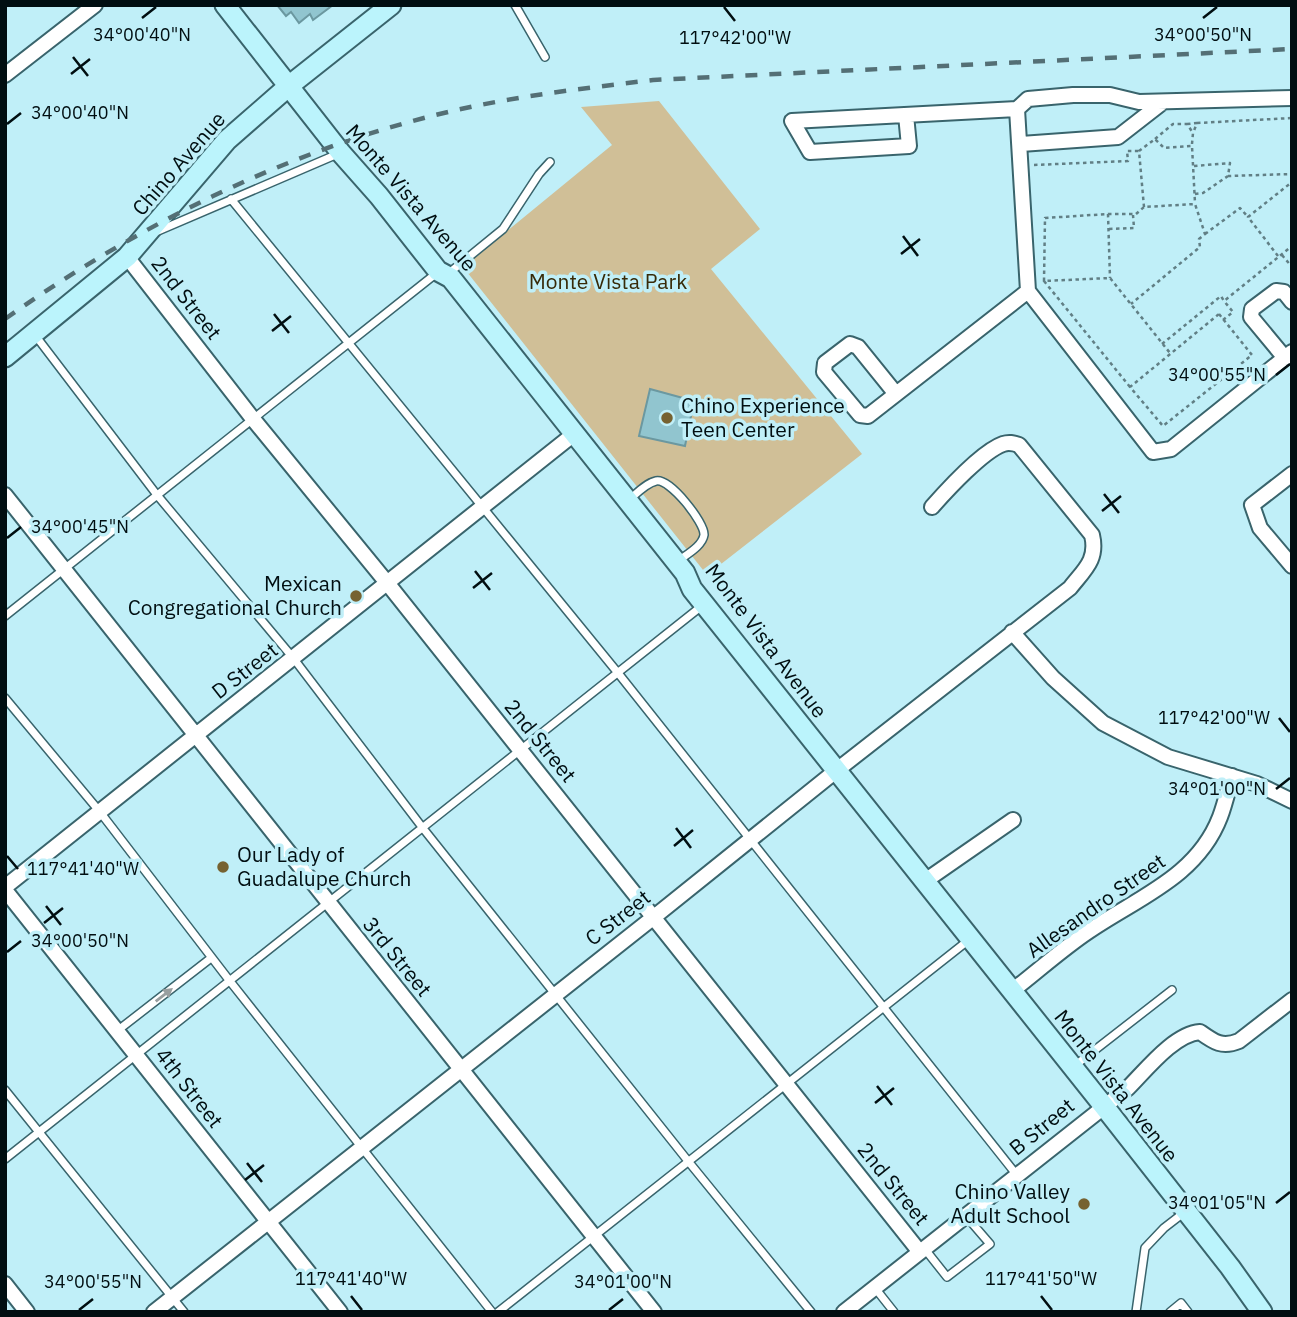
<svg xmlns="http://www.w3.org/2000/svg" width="1297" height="1317" viewBox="0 0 1297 1317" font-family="'IBM Plex Sans',sans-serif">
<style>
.green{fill:#d0bf97}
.building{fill:#91c5cf;stroke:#6b98a0;stroke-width:2}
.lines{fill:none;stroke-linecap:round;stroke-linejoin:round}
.lane-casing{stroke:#39646c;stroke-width:10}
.street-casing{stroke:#39646c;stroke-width:18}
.secondary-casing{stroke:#39646c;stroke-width:23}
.path{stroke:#617f85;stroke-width:2.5;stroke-dasharray:3.5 3.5;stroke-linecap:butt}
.lane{stroke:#fff;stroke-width:7}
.street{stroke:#fff;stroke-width:14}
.secondary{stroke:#bbf4fc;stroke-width:19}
.rail{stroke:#546f75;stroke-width:4.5;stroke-dasharray:12 12;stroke-linecap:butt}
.oneway{fill:#999fa0}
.ticks{fill:none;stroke:#010e11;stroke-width:2.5}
.poi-dot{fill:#766231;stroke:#c0eff8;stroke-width:2.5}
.labels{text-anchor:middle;stroke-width:7;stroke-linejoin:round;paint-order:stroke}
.street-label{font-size:21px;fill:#010e11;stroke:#c0eff8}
.park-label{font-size:21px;fill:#372a08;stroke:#c0eff8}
.poi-label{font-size:21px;fill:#010e11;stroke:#c0eff8;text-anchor:start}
.ticks-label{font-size:18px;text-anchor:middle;fill:#010e11;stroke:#c0eff8;stroke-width:7;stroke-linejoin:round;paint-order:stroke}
</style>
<rect width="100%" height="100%" fill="#c0eff8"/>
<!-- green -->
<path class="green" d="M659 101 760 229 711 269 862 454 707 575 463 267 612 145 581 107Z"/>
<!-- building -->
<path class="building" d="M277 5H333L313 20 310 14 299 23 291 12 286 16Z
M650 389 694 401 685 446 639 436Z"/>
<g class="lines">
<!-- lane casing -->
<g class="lane-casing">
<path id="lane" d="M515 5 545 57
M231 199 618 673 1016 1174
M158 231 340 153
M449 273 503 229 539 174 550 162
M35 335 157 495 294 659 422 827 688 1161 811 1312
M629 500C636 494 646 483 656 481 670 478 705 523 704 535 702 547 685 555 677 562
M5 616 438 272
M5 698 100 812 229 980 492 1312
M117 1031 211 958
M1073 1067 1172 990
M5 1090 184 1312
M5 1159 703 605
M924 1248 947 1277 990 1244 965 1215
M875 1288 894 1312
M498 1312 970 939
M1136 1312 1145 1248 1164 1228 1186 1211
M1170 1312 1181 1303 1188 1312"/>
</g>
<!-- street casing -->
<g class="street-casing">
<path id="street" d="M5 75 95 5
M1292 98 1139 102 1110 95H1073L1028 99 1017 109 1028 291 1153 452 1171 449 1292 352
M906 115 909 146 810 152 792 121 1017 109
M1021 144 1118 137 1163 102
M127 257 253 419 388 584 919 1251
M1285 358 1251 317 1252 309 1276 291 1284 292 1292 302
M896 394 858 347 850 344 825 363 824 372 860 415 868 416 1028 291
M1292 474 1252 505 1260 528 1292 566
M5 495 654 1312
M1012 632 1053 678 1103 723 1168 757 1257 784 1292 801
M925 881 1013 820
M5 887 574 434
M5 890 340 1312
M1012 991C1038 971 1062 949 1089 931 1137 898 1197 877 1220 817 1225 804 1228 790 1232 776
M5 1284 27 1312
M154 1312 654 917 837 770 1070 588C1084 570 1098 560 1092 535L1019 445C1013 443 1009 442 1003 444 983 451 947 490 932 507
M844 1312 1128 1088C1146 1070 1174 1034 1200 1032 1214 1042 1222 1048 1239 1041L1292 1000"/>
</g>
<!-- secondary casing -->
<g class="secondary-casing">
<path id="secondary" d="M225 5 341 153 379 196 438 271 451 278 685 573 692 589 704 604 1103 1105 1230 1267 1262 1312
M5 357 127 257 227 140 290 85 391 5"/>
</g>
<!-- path -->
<path class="path" d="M1197 123 1292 118
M1187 124 1197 123 1193 133
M1155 139 1173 124H1187L1193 133 1192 144
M1034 165 1128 161 1127 151H1139
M1194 166 1230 163 1228 176 1292 174
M1195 194 1203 193 1228 176
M1144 207 1139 151 1155 139 1164 148 1192 146 1195 203
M1108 214H1136L1144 207 1195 204 1205 234 1199 239 1200 247 1131 304
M1109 229 1134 228 1133 215
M1205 234 1240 208 1248 217
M1282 255 1292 267
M1278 256 1248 217 1292 182
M1044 281 1045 218 1108 214 1110 278
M1219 314 1252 355 1163 426 1130 387Z
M1223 320 1233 312 1224 301
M1162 344 1221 296 1224 301 1292 246
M1130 387 1044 281 1110 278 1170 353"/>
<!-- lane -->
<use href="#lane" class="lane"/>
<!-- street -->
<use href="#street" class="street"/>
<!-- secondary -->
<use href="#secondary" class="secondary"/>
<!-- rail -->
<path class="rail" d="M5 319C145 220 306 141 475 106 534 94 594 87 653 80L1292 49"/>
</g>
<!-- one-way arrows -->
<defs><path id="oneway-solid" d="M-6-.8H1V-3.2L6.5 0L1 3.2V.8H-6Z" transform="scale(1.75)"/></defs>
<use class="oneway" href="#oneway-solid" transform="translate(164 995) rotate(-38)"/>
<!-- ticks -->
<path class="ticks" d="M724 7 735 21M142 18 156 7M1203 18 1217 7M73 57 88 76M71 74 90 59M7 124 21 113M903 236 918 256M901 254 920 239M274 314 289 333M272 331 291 316M1276 375 1290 364M1104 494 1119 513M1102 511 1121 496M7 538 21 527M475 571 490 590M473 588 492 573M1279 718 1290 732M1276 789 1290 778M676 828 691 848M674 846 693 830M7 856 18 869M46 906 61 925M44 923 63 908M7 952 21 941M877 1086 892 1105M875 1103 894 1088M247 1163 262 1182M245 1180 264 1165M1276 1203 1290 1192M351 1296 362 1310M1041 1296 1052 1310M79 1310 93 1299M609 1310 623 1299"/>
<!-- markers -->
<g class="poi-dot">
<circle cx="667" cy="418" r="7"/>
<circle cx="356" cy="596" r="7"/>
<circle cx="223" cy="867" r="7"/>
<circle cx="1084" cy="1204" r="7"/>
</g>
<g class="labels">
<!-- street labels -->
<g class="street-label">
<text transform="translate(179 164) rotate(-49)" y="7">Chino Avenue</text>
<text transform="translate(411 198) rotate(49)" y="7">Monte Vista Avenue</text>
<text transform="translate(186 298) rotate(52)" y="7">2nd Street</text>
<text transform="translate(766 641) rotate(53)" y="7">Monte Vista Avenue</text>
<text transform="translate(245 671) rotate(-38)" y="7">D Street</text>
<text transform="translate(540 741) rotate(51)" y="7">2nd Street</text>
<text transform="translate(1096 906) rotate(-35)" y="7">Allesandro Street</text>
<text transform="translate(618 918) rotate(-38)" y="7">C Street</text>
<text transform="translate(397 957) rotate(51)" y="7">3rd Street</text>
<text transform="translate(1116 1086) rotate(52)" y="7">Monte Vista Avenue</text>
<text transform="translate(189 1088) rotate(52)" y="7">4th Street</text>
<text transform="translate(1042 1127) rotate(-39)" y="7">B Street</text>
<text transform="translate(893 1184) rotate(51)" y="7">2nd Street</text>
</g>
<!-- park labels -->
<g class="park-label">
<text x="608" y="289">Monte Vista Park</text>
</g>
<!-- poi labels -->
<g class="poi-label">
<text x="681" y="413">Chino Experience<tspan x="681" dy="24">Teen Center</tspan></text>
<text x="342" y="591" text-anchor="end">Mexican<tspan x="342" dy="24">Congregational Church</tspan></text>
<text x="237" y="862">Our Lady of<tspan x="237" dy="24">Guadalupe Church</tspan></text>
<text x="1070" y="1199" text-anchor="end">Chino Valley<tspan x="1070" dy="24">Adult School</tspan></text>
</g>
</g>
<g class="ticks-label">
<text x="142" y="41">34°00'40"N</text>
<text x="1203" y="41">34°00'50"N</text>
<text x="735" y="44">117°42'00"W</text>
<text x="80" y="119">34°00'40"N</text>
<text x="1217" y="381">34°00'55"N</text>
<text x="80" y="533">34°00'45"N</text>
<text x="1214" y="724">117°42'00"W</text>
<text x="1217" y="795">34°01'00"N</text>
<text x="83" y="875">117°41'40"W</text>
<text x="80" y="947">34°00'50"N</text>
<text x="1217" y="1209">34°01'05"N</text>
<text x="351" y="1285">117°41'40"W</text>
<text x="1041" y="1285">117°41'50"W</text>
<text x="93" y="1288">34°00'55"N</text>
<text x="623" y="1288">34°01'00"N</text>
</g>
<!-- border -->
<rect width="1297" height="1317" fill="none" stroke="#010e11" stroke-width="14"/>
</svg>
